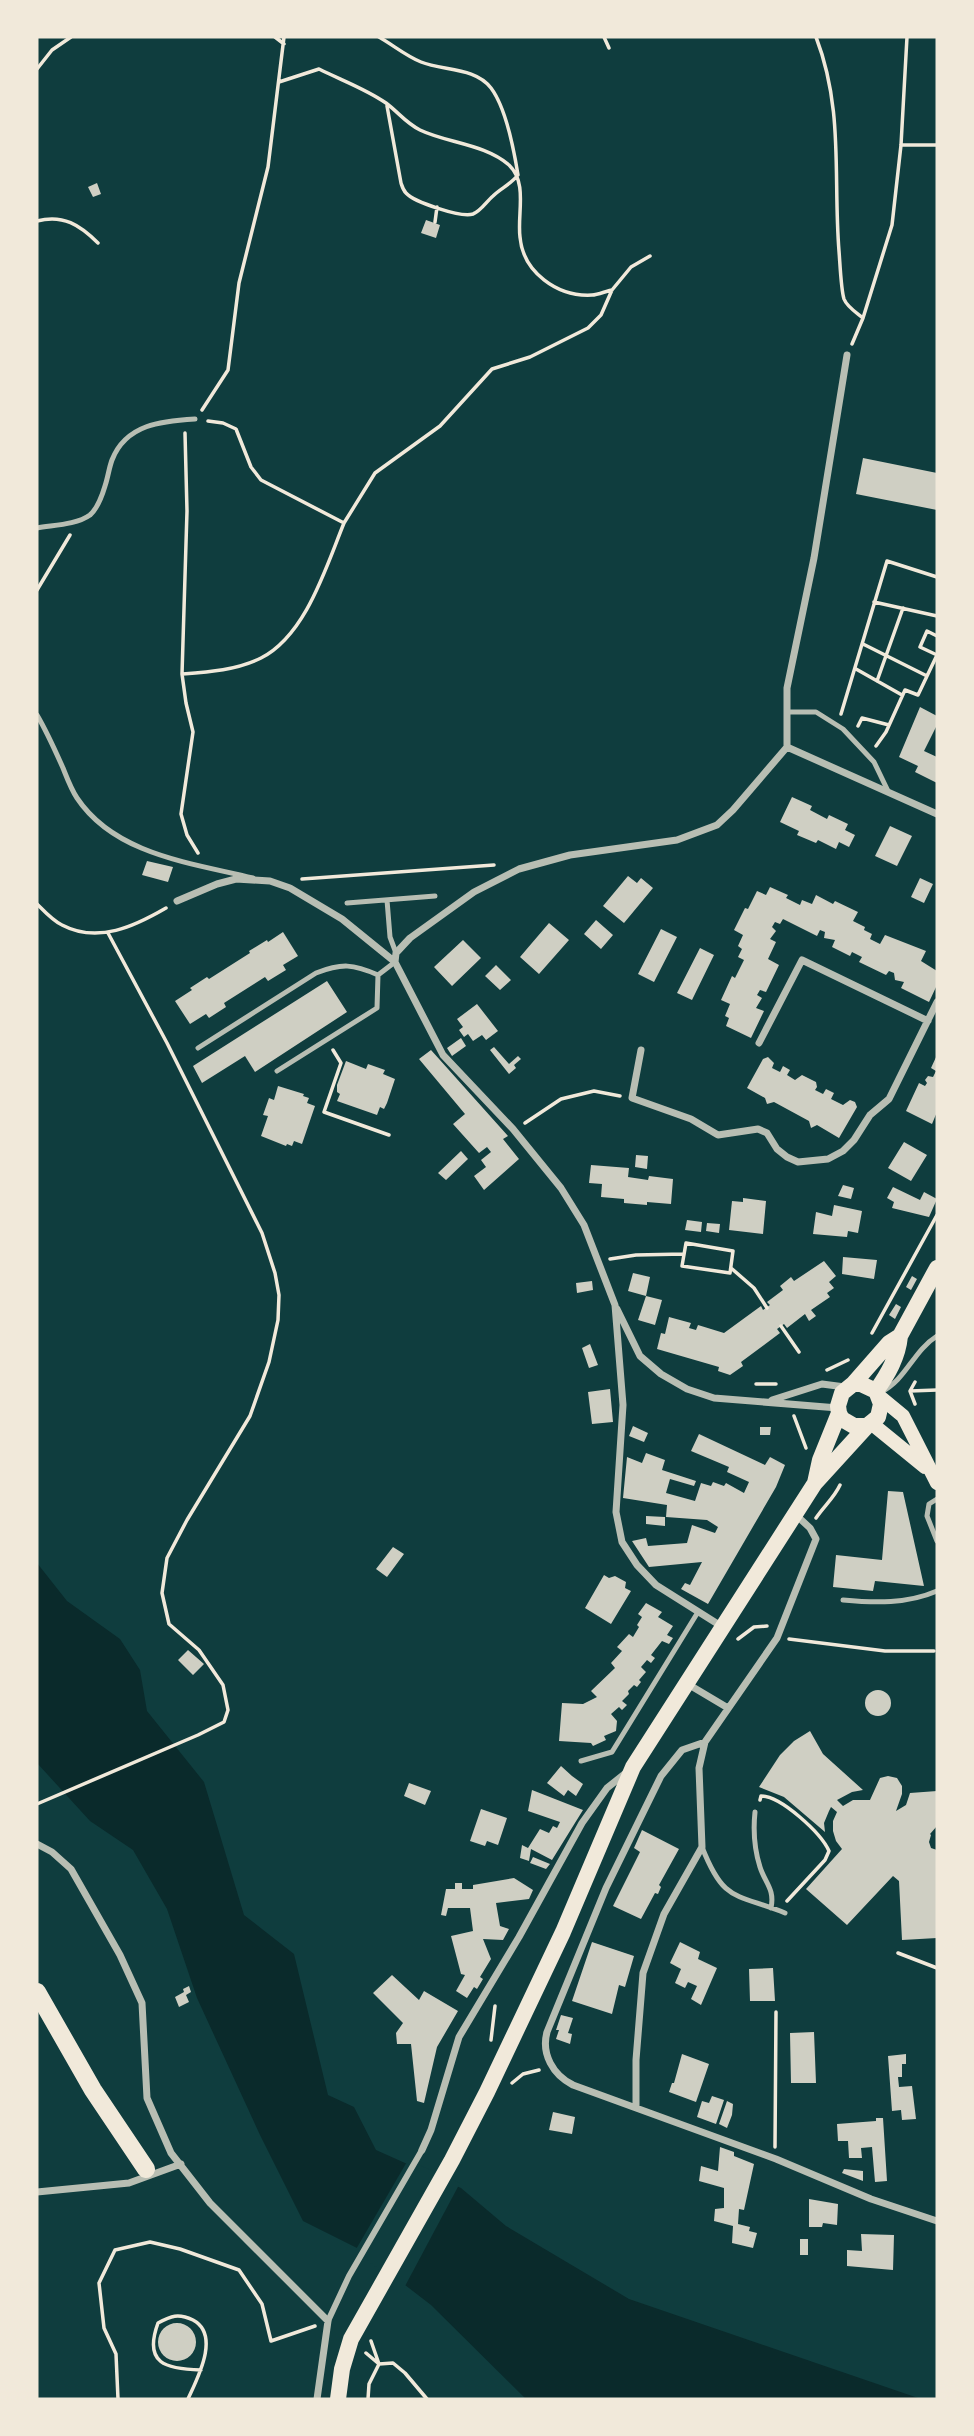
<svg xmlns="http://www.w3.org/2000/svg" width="974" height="2436" viewBox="0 0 974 2436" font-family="'Source Sans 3',sans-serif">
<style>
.water{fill:#0a2a2b}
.pier{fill:#0f3d3e}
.building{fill:#cfcfc3}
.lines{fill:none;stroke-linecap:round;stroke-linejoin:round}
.path{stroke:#f1e9da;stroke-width:3.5}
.service{stroke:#b8beb3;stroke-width:5}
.pedestrian{stroke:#b8beb3;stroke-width:6}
.minor{stroke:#b8beb3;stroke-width:7}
.secondary{stroke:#f1e9da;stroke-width:14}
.primary{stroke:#f1e9da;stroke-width:16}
.trunk{stroke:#f1e9da;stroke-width:18}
</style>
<rect width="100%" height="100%" fill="#0f3d3e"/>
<!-- water -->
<path class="water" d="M37 1563 67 1601 120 1639 140 1670 147 1711 204 1782 244 1915 294 1954 328 2095 354 2107 376 2150 461 2188 506 2226 629 2299 921 2399H526L431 2305 357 2248 303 2221 260 2135 197 1998 167 1909 133 1850 90 1821 37 1763Z"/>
<!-- pier -->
<path class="pier" d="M408 2160 460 2183 404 2288 355 2251Z"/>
<!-- building -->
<path class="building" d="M97 183 101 194 93 197 88 187Z
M426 220 440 225 436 238 421 233Z
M863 458 937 473V510L856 494Z
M920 707 937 716V725L924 751 937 757V783L915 772 918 766 899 757Z
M792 797 812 806 810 810 827 819 829 815 848 824 845 830 855 835 849 847 839 842 836 849 818 840 816 843 797 835 799 831 780 822Z
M890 826 912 836 897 866 875 856Z
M147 861 173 867 168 882 142 875Z
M628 876 637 883 641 878 653 888 624 923 603 906Z
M920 878 933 884 924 903 911 897Z
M770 887 788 895 786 898 800 905 802 900 812 904 816 895 833 904 835 901 858 912 853 921 865 927 864 930 872 934 870 939 880 944 885 935 926 951 921 961 937 971V985L929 1002 901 988 904 982 895 980 894 973 889 971 886 975 859 962 862 957 852 952 850 956 832 947 835 940 824 938 825 932 820 930 817 936 783 919 780 924 775 922 772 927 776 931 770 939 776 942 768 959 779 965 766 992 760 990 757 995 762 998 756 1008 764 1011 751 1038 726 1026 729 1018 725 1016 730 1004 721 1000 732 976 735 978 744 960 738 957 742 949 738 946 743 935 734 930 745 908 748 909 757 891 766 895Z
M596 920 613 935 601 949 584 934Z
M549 923 569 940 539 974 520 957Z
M661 929 677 937 654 982 638 974Z
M283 932 298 956 283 965 286 970 268 981 265 977 224 1003 226 1007 209 1018 206 1014 190 1024 175 1001 192 990 190 988 207 977 209 979 250 953 249 951 267 940 268 942Z
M463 940 481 958 452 986 434 967Z
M700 948 714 955 692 1000 677 993Z
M496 965 511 980 500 990 485 976Z
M327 981 347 1012 255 1072 245 1056 202 1083 193 1066Z
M477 1004 498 1031 486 1040 482 1035 473 1041 468 1034 464 1037 459 1030 463 1027 457 1019Z
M461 1038 466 1046 452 1056 447 1048Z
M494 1047 509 1064 518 1056 521 1059 514 1065 516 1068 509 1074 490 1050Z
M431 1050 508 1136 503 1139 519 1159 484 1190 474 1176 486 1167 481 1160 491 1152 487 1147 479 1153 453 1124 465 1114 419 1059Z
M937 1055V1112L932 1124 906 1111 919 1083 925 1086 927 1083 925 1080 928 1076 933 1077 936 1071 931 1068Z
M768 1057 774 1063 772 1068 780 1072 783 1066 790 1070 787 1075 795 1080 802 1075 816 1082 817 1087 815 1090 823 1094 826 1089 834 1093 831 1099 843 1105 850 1100 855 1102 857 1107 839 1138 817 1125 811 1128 809 1121 774 1102 767 1104 765 1098 747 1088 763 1059Z
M346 1061 366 1069 368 1064 385 1070 383 1074 395 1079 387 1103 384 1109 380 1107 377 1115 337 1101 340 1094 337 1092V1085Z
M278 1086 304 1094 303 1096 309 1098 307 1103 315 1106 302 1144 294 1141 292 1146 287 1144 286 1146 261 1136 268 1116 263 1115 269 1098 274 1100Z
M904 1142 927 1155 911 1181 888 1168Z
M461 1151 468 1159 446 1180 438 1173Z
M636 1155 648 1156 647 1169 635 1167Z
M591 1165 629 1168 628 1177 648 1180 649 1176 673 1179 671 1204 647 1202V1205L624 1203V1199L601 1197 602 1184 589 1183Z
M843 1185 854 1188 851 1199 838 1196Z
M893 1187 920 1200 924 1192 937 1199 929 1217 892 1208 894 1202 887 1198Z
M743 1198 766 1201 763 1234 729 1230 732 1201 743 1202Z
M834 1205 862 1211 858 1233 848 1231 847 1237 813 1234 816 1212 832 1216Z
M687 1220 702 1222 701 1232 685 1230Z
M707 1223 720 1224 719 1233 706 1231Z
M843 1257 877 1260 874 1279 842 1274Z
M824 1261 836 1276 829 1282 834 1288 827 1293 830 1297 811 1310 816 1316 809 1321 805 1314 787 1328 784 1324 777 1329 780 1333 741 1362 743 1366 730 1375 718 1371 719 1367 657 1349 661 1333 665 1334 669 1317 691 1323 689 1328 696 1330 698 1325 724 1333 761 1306 763 1310 770 1305 767 1302 783 1290 780 1286 791 1277 794 1281Z
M633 1273 650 1277 646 1296 628 1291Z
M912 1276 917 1279 911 1290 906 1287Z
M592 1281 593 1290 577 1293 576 1283Z
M646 1296 662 1300 655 1325 638 1320Z
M896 1304 901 1307 895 1319 889 1315Z
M590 1344 598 1365 589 1368 582 1348Z
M610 1389 613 1422 592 1424 588 1392Z
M633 1426 648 1433 644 1442 629 1436Z
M760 1427H771L770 1435H760Z
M699 1434 765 1465 770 1457 785 1465 776 1487 708 1604 681 1589 685 1583 690 1585 702 1562 649 1567 632 1541 646 1538 648 1546 687 1543 692 1525 715 1533 718 1527 707 1520 666 1517 667 1505 623 1498 627 1457 642 1463 646 1453 665 1460 662 1470 696 1481 694 1486 670 1479 666 1493 695 1501 701 1483 711 1486 713 1482 724 1486 726 1483 744 1493 749 1482 727 1472 729 1467 691 1451Z
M888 1491 903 1492 924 1586 875 1581 873 1591 833 1587 836 1555 882 1560Z
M646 1516 665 1517V1526L646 1524Z
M393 1547 404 1554 387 1577 376 1569Z
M604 1575 609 1578 615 1576 626 1582 625 1588 631 1591 611 1624 585 1608Z
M646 1603 662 1612 658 1617 673 1626 667 1635 673 1638 669 1644 662 1641 651 1655 655 1658 651 1663 647 1660 641 1667 646 1672 639 1680 641 1682 637 1687 634 1685 628 1691 629 1694 622 1701 627 1705 622 1710 619 1707 611 1714 617 1721 616 1731 604 1736 606 1740 593 1746 591 1743 559 1741 562 1703 583 1704 597 1697 591 1691 615 1668 611 1663 622 1651 617 1647 629 1634 633 1637 639 1627 637 1625 642 1617 638 1614Z
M188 1650 204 1664 193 1675 178 1660Z
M865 1703a13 13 0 1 1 26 0a13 13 0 1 1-26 0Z
M810 1731 823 1754 863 1790 852 1792 837 1800 843 1806 853 1800H870L880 1778 888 1776 897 1778 902 1786V1794L896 1811 906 1805 910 1793 937 1791V1826L930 1834 931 1835 929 1842 931 1848 937 1850V1938L902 1940 899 1881 893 1876 847 1925 806 1889 842 1849 836 1841 833 1831V1821L837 1812 831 1807 829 1811 824 1823 825 1832 784 1797 759 1787 780 1755 794 1741Z
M561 1766 572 1776 583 1784 576 1796 568 1790 564 1796 547 1783Z
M409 1783 431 1791 425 1805 404 1796Z
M532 1790 583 1810 552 1860 531 1849 529 1861 520 1858 522 1845 528 1848 540 1829 549 1833 553 1826 557 1828 560 1822 528 1811Z
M481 1809 507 1818 498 1845 487 1841 485 1846 470 1841Z
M642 1830 679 1849 659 1885 661 1887 658 1894 655 1893 641 1919 613 1906 640 1852 634 1848Z
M533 1857 550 1864 546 1869 530 1863Z
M514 1878 533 1890 529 1899 496 1903 500 1926 509 1929 503 1940 483 1939 491 1959 480 1977 483 1979 477 1989 474 1987 467 1998 456 1991 465 1975 461 1974 451 1936 473 1931 470 1908H448L446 1916 441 1915 446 1889H455V1883H462V1889H473V1885Z
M592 1942 634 1956 625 1987 619 1985 612 2014 572 2001Z
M680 1942 700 1952 698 1959 717 1968 701 2005 691 1999 697 1986 688 1982 685 1988 675 1983 681 1969 670 1963Z
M773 1968 775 2001H750L749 1969Z
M392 1975 419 2000 424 1991 458 2011 437 2047 424 2103 417 2101 411 2044H397L396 2033 403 2023 373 1993Z
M189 1986 191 1992 186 1995 189 2002 179 2007 175 1997 184 1992 183 1989Z
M561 2015 573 2018 568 2033 572 2034 570 2044 556 2039 559 2030H556Z
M814 2032 816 2083H791L790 2033Z
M682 2054 709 2064 696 2102 669 2092 672 2083H674Z
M906 2054V2064H902V2077H898L899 2087 912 2086 916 2119 902 2120 901 2110 892 2111 888 2056Z
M712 2096 724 2100 716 2124 697 2117 702 2101 709 2103Z
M727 2101 733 2104 732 2115 727 2128 719 2124Z
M553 2112 575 2117 572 2134 549 2130Z
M876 2118H883L887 2181 875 2182 872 2147 861 2148 862 2158H849L848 2141H838L837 2124 876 2121Z
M720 2147 734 2152V2156L754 2164 744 2210 739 2209 738 2224 750 2227 749 2231 757 2233 753 2248 732 2243 733 2226 714 2221 715 2209 724 2208V2188L699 2181 701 2166 718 2171Z
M844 2169 863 2171V2181L842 2173Z
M809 2199 838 2204 837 2225 823 2223 822 2227H809Z
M861 2234 894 2235 893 2270 847 2266V2250L862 2251Z
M800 2239H808V2255H800Z
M158 2342a19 19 0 1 1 38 0a19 19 0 1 1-38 0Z"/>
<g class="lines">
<!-- path -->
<path class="path" d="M275 37 284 44
M379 37C393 45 406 56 421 62 443 71 475 67 491 88 506 108 514 150 518 175 510 185 501 188 493 196 486 202 481 211 473 214 461 218 414 202 406 193 403 190 402 186 401 183L387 106
M604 37 609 48
M816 37C844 110 833 177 839 251 840 263 841 290 844 299 847 307 857 313 863 318
M37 69 52 50 71 37
M279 82 319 69C341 80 366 89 386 103 398 112 406 123 420 130 447 143 485 144 509 165 528 183 517 214 520 237 523 272 557 297 592 295 598 295 606 291 612 290
M901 145H937
M37 221C63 214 80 225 98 243
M435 222 437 207
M852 344 863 318 892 225 901 145 907 37
M202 410 228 370 239 283 268 167 284 37
M208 421 223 423 236 429 251 467 261 480 344 523 375 473 440 426 492 369 530 357 588 328 601 315 612 290 631 267 650 256
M185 433 187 511 182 674 186 703 193 732 181 814 187 835 198 853
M37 590 70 535
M874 602 937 616
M863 644 927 676
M856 669 902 695
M182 674C209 672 237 670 261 658 306 635 326 567 344 523
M877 681 903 608
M841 714 887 561 937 577
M858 726 862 718 889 725
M876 746 886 732 905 690 918 695 937 655 920 647 927 631 937 636
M302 879 494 865
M37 904C44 911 53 921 62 925 98 944 135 926 166 908
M333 1050 341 1063 324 1112 389 1135
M525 1123 561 1099 594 1091 620 1096
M686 1243 733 1251 730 1273 682 1266Z
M610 1259 636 1255 684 1254
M731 1268 754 1288 767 1308
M781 1326 799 1352
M872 1333 937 1215
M827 1370 848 1360
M756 1384H776
M910 1391 937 1390
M915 1404 910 1391 915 1382
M794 1416 806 1448
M816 1518C824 1506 834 1498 840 1485
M738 1639 754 1627 767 1626
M789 1639 885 1651H934
M760 1800 761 1796C781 1796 821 1833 829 1851L825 1860 787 1901
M37 1804 198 1735 224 1722 228 1710 223 1685 199 1650 169 1624 162 1593 167 1558 187 1520 250 1416 269 1362 278 1320 279 1295 275 1273 262 1233 167 1043 108 933
M898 1953 937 1968
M491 2040 495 2006
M512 2083 523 2074 539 2070
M775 2147 776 2012
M366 2353 379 2364 393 2363 405 2373 427 2399
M118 2399 116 2354 104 2328 99 2283 115 2250 150 2242 180 2249 239 2270 262 2304 271 2341 315 2326
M188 2399C197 2379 221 2335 193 2320 178 2313 171 2316 158 2323 143 2364 166 2369 201 2370
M368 2399 369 2384 379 2364 371 2341"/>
<!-- service -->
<path class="service" d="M37 528C53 525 76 525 90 515 98 508 102 496 105 486 108 477 109 468 112 460 126 424 162 421 195 419
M788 712H816L843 729 874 762 888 791
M37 715C47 732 55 750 63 768 67 778 71 789 77 798 115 855 192 863 253 878
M387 900 390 937 396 953
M347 903 435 896
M198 1048 316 973C342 963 353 964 378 975
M277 1071 377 1008 378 975 395 962
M881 1392C906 1380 913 1351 937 1336
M937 1499 929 1504 927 1516 937 1541
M843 1600C875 1603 907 1604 937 1591
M581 1761 612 1752 698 1612
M755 1812C753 1831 754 1848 760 1867 765 1883 775 1889 771 1908
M702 1847C724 1903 735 1893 785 1913"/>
<!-- pedestrian -->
<path class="pedestrian" d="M328 2321 349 2276 422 2150"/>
<!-- minor -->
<path class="minor" d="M787 747 937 814
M177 901 217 884 236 879 270 881 290 888 342 919 395 962 443 1055 513 1129 561 1188 584 1225 615 1305 623 1405 616 1512 622 1542 637 1565 656 1585 721 1626
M395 962 396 953 410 938 474 892 519 869 570 855 677 840 717 825 733 810 787 747V688L814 558 847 355
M759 1043 802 960 928 1021
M641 1050 632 1098 691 1119 718 1135 758 1129 767 1133 777 1149 787 1157 798 1162 828 1159 843 1151 854 1140 870 1115 889 1099 937 1002
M617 1309 640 1356 661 1374 687 1389 714 1398 838 1408
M772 1400 822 1384 845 1387
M686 1683 728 1708
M705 1742 682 1750 661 1776 606 1888 547 2032C541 2054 553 2075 573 2085L776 2159 871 2199 937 2221
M37 1844 52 1852 71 1869 120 1955 142 2003 147 2098 171 2153 210 2203 328 2321 317 2399
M636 2107V2060L643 1973 664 1914 702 1847 699 1768 705 1742 777 1638 816 1539 810 1528 796 1515
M422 2150 431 2130 459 2037 519 1937 582 1823 607 1788 627 1772
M37 2192 129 2183 181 2164"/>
<!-- secondary -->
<path class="secondary" d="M880 1397 903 1416 937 1483
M871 1423 925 1467"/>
<!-- primary -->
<path class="primary" d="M853 1384 889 1343 900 1336
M876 1391C888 1374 898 1357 900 1336L937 1268
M815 1483 820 1460 839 1413
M338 2399 342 2369 351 2339 452 2160 487 2092 563 1932 633 1767 815 1483 867 1426 878 1417 881 1404 876 1391 861 1384H853L842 1393 838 1406 839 1413 842 1419 854 1426H867"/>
<!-- trunk -->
<path class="trunk" d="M37 1992 93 2090 146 2169"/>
</g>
<!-- border -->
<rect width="974" height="2436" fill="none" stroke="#f1e9da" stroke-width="77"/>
</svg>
